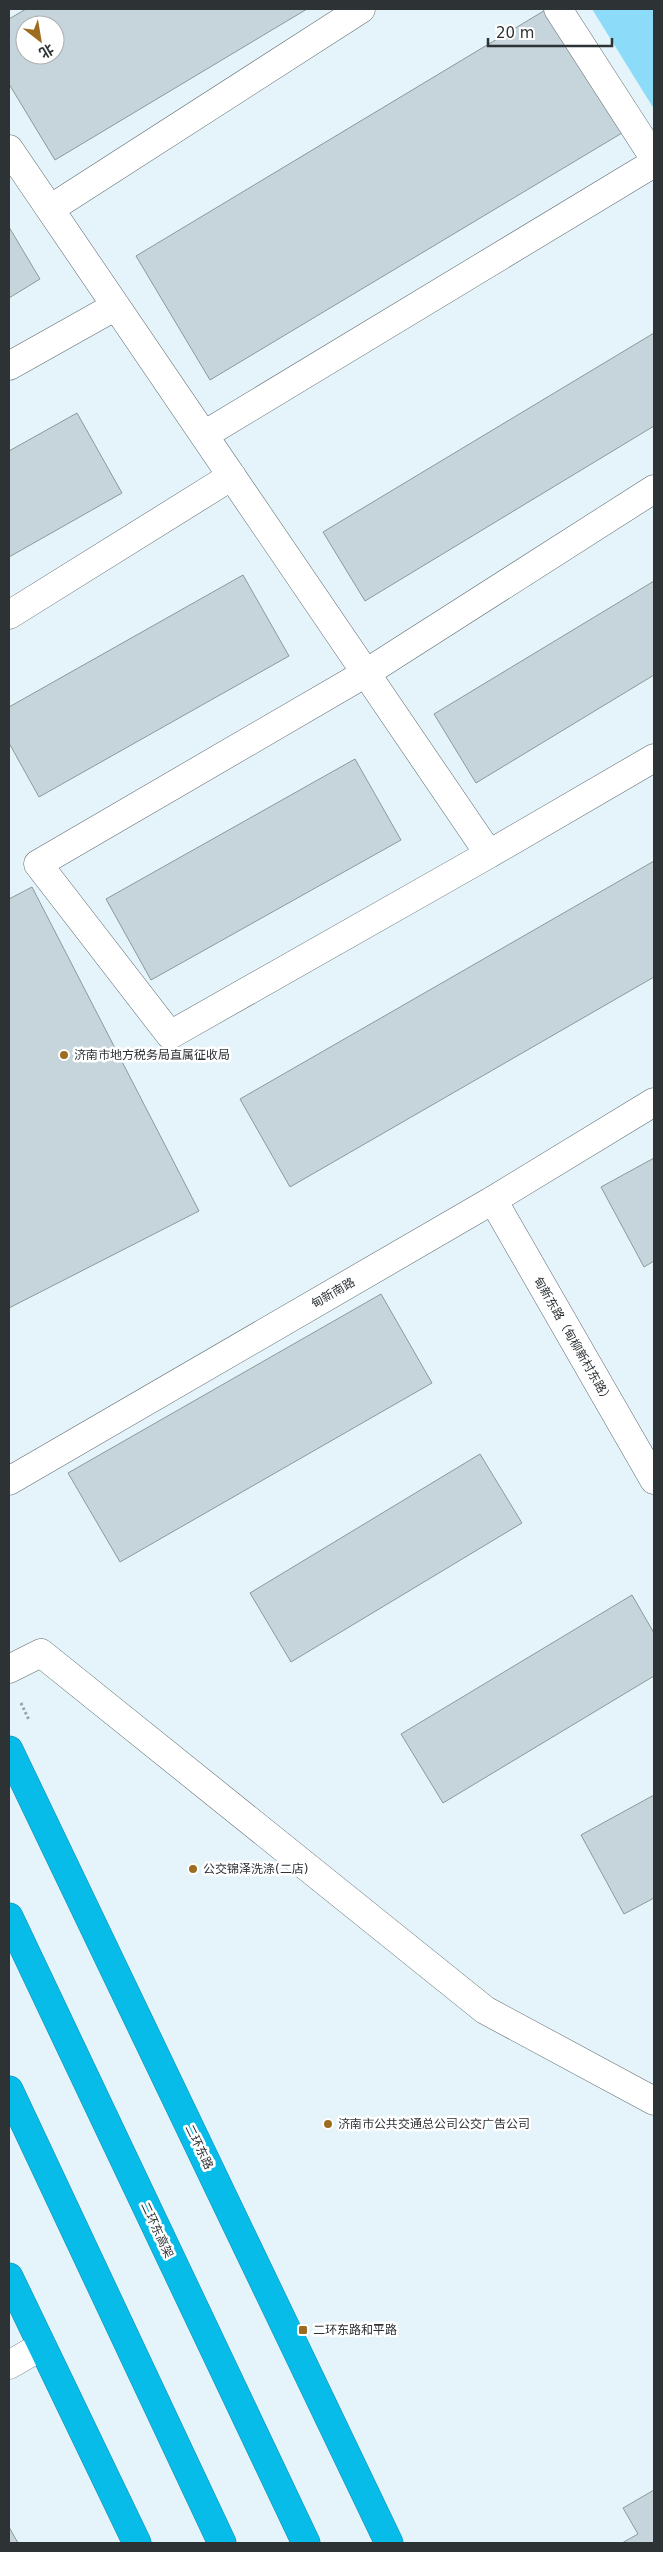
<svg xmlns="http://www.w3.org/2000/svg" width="663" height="2552" viewBox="0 0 663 2552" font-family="'DejaVu Sans','Noto Sans SC',sans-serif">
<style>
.green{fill:#8cdbf8}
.building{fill:#c6d5db;stroke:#8b999e;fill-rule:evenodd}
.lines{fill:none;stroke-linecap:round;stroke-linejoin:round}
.minor-casing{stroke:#5d6a6f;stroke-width:29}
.highway-casing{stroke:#158cab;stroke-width:29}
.path{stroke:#98a3a8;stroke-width:3;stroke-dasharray:2.5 2.5;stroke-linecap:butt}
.minor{stroke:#fff;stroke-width:28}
.highway{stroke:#08bcea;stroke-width:28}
.poi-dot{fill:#9d6c20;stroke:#fff;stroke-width:2}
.labels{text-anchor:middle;stroke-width:5;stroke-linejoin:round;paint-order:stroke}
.poi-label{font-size:12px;fill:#2d3235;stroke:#fff;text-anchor:start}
.street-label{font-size:12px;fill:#2d3235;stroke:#fff}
</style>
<rect width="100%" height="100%" fill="#e5f4fa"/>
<!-- green -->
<path class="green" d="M592 9H654V109Z"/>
<!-- building -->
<path class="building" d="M26 9H307L55 160 9 84V19ZM25 25H55V55H25Z
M547 9 622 133 210 380 136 256Z
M9 227 40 279 9 298Z
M654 333V426L365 601 323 532Z
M77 413 122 493 9 557V451Z
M243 575 289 656 39 797 9 743V707Z
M654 581V675L476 783 434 714Z
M355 759 401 840 151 980 106 899Z
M654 861V977L290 1187 240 1099Z
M32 887 199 1211 9 1308V899Z
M654 1158V1261L644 1267 601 1187Z
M381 1294 432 1383 120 1562 68 1473Z
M480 1454 522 1523 291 1662 250 1593Z
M632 1595 654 1633V1676L443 1803 401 1734Z
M654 1795V1898L624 1914 581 1835Z
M654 2490V2543H622L638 2534 623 2508Z
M9 2527 18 2543H9Z"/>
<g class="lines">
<!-- minor casing -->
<g class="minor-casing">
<path id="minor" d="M558 9 654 158
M9 149 489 854 654 758
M50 209 361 9
M9 366 116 306
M204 435 654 163
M9 615 232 476
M489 854 170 1035 38 864 366 673 654 489
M493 1200 654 1480
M9 1481 493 1200 654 1102
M9 1669 41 1653 485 2010 654 2101
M9 2365 42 2346"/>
</g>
<!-- highway casing -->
<g class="highway-casing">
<path id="highway" d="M9 1750 389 2543
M9 1917 306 2543
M9 2090 222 2543
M9 2277 137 2543"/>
</g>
<!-- path -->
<path class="path" d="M21 1703 29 1720"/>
<!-- minor -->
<use href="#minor" class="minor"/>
<!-- highway -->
<use href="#highway" class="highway"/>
</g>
<!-- markers -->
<g class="poi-dot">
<circle cx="64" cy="1055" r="5"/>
<circle cx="193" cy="1869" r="5"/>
<circle cx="328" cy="2124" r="5"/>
<rect x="298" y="2325" width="10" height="10" rx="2.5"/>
</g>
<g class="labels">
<!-- poi labels -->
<g class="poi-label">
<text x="74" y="1059">济南市地方税务局直属征收局</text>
<text x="203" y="1873">公交锦泽洗涤(二店)</text>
<text x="338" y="2128">济南市公共交通总公司公交广告公司</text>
<text x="313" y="2334">二环东路和平路</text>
</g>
<!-- street labels -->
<g class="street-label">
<text transform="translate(333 1293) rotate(-30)" y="4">甸新南路</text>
<text transform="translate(573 1340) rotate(60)" y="4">甸新东路（甸柳新村东路）</text>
<text transform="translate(199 2147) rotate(64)" y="4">二环东路</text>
<text transform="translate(157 2230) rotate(65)" y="4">二环东高架</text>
</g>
</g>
<!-- border -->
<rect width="663" height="2552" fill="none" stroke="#2d3235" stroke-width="20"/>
<!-- north arrow -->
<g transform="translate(40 40) rotate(149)"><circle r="24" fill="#ffffff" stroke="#abadae"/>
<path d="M0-4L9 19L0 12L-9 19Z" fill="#9d6c20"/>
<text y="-8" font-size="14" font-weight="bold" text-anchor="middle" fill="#2d3235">北</text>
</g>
<!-- scale -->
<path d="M488 38v8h124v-8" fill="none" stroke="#2d3235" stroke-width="2.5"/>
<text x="496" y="38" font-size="15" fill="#2d3235" stroke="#ffffff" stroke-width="4" paint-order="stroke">20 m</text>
</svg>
